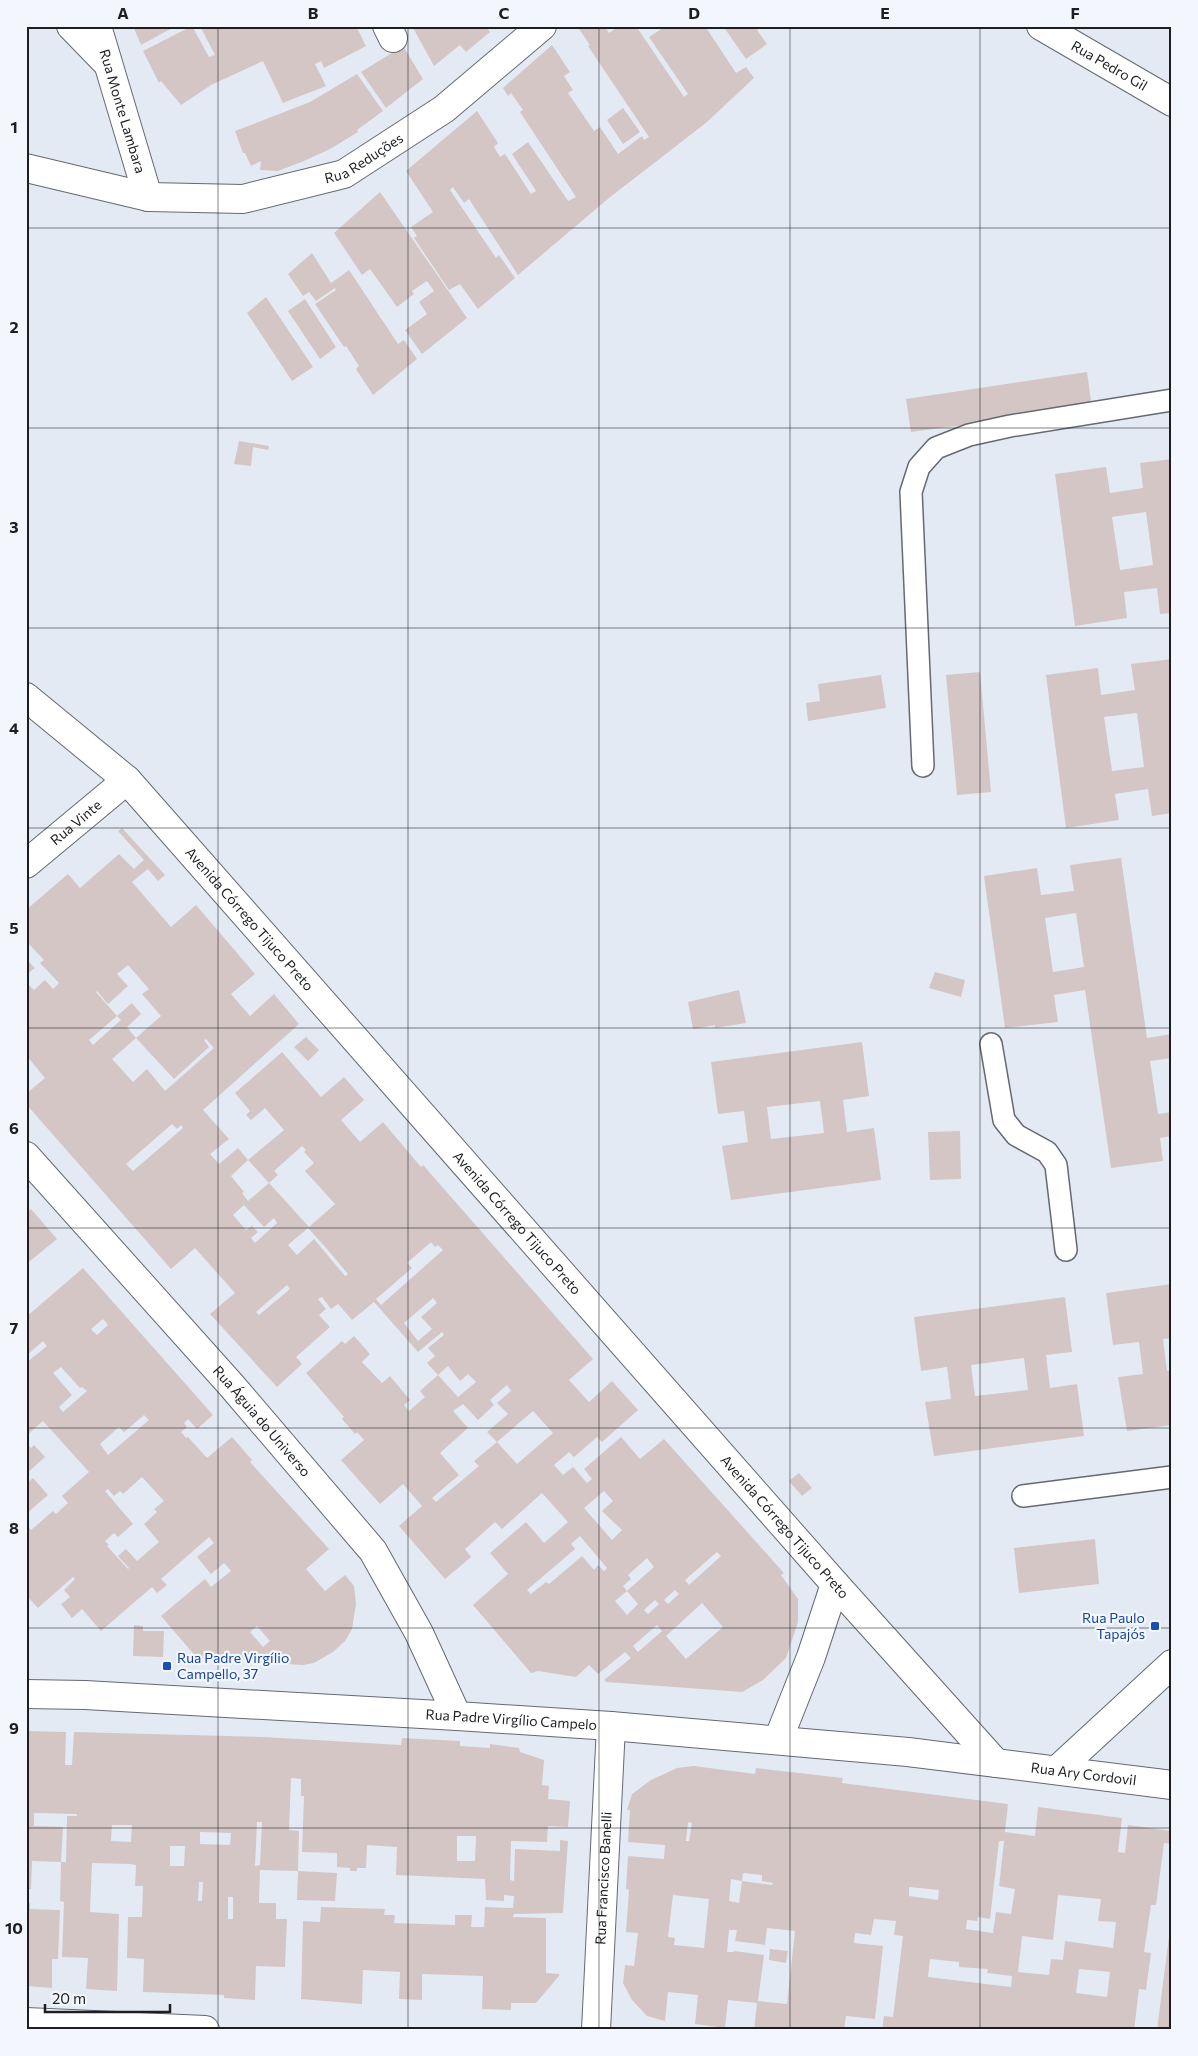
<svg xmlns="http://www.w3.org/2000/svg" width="1198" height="2056" viewBox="0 0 1198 2056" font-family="Commissioner,sans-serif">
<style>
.building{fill:#d4c6c5;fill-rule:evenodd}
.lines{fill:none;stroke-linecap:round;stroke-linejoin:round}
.service-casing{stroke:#646972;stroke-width:24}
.minor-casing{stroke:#646972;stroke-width:30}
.tertiary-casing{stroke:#646972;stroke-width:30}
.service{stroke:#fff;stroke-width:21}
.minor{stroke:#fff;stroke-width:28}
.tertiary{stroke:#fff;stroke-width:28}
.grid{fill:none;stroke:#1c1e21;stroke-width:1;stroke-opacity:0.55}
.transit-dot{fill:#1a4fb4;stroke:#f3f7fd;stroke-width:2}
.labels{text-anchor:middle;stroke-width:4.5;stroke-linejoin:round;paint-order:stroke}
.street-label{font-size:14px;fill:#1c1e21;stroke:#f3f7fd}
.transit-label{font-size:14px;fill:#164399;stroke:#f3f7fd;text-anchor:end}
.neatline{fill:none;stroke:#1c1e21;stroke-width:2}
.grid-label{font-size:16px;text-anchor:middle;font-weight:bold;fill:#1c1e21}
</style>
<rect width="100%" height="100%" fill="#e4eaf4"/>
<!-- building -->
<path class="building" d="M133 26H176L141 45Z
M192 26 209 57 215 55 200 26H356L366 46 324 68 321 61 315 64 326 86 283 103 263 61 211 85 181 105 161 81 159 83 143 51Z
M412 26H486L490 32 466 52 460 45 434 66Z
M577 26H605L609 33 619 26H636L684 97 688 94 649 37 666 26H705L736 73 746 67 754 78 707 122 609 198 518 275 469 199 464 203 453 187 450 190 496 258 499 255 515 278 478 309 460 284 449 290 414 238 417 236 411 227 433 212 406 171 477 111 498 143 494 147 500 157 505 154 531 194 536 191 512 154 528 142 568 201 576 197 520 112 523 110 511 93 508 96 503 88 552 45 570 72 564 76 573 90 568 93 594 131 600 127 618 154 642 136 644 140 649 137 588 46 590 45Z
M723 26H762L757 30 767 44 746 59Z
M403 46 423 79 386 108 361 72Z
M357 74 383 111 357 130 358 132 330 149 304 161 278 171 260 170 261 161 251 166 245 153H243L235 131 310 102Z
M623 108 640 132 623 144 607 120Z
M380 192 467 318 422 354 405 330 427 314 419 302 434 291 427 281 412 291 414 294 397 307 370 269 362 275 334 233Z
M312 253 331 283 349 270 398 344 404 340 417 359 373 395 356 369 359 366 346 346 344 347 315 304 336 290 335 288 316 301 309 292 303 296 288 274Z
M266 297 313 367 292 381 247 313Z
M305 299 336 347 320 359 288 311Z
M1087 372 1092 408 911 432 906 399Z
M239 441 269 446 268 450 253 447 251 466 234 464Z
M1172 459V613L1160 614 1157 588 1124 592 1127 618 1075 626 1055 474 1106 467 1110 493 1143 488 1140 463ZM1146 512 1153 565 1120 570 1112 517Z
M1172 659V813L1152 816 1148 789 1115 794 1119 820 1066 828 1046 675 1098 668 1101 695 1135 690 1131 664ZM1137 713 1144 767 1112 771 1104 717Z
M980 672 991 792 957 795 946 675Z
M881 675 886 708 808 721 806 703 820 701 818 684Z
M122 828 165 875 158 881 148 869 132 882 171 927 196 905 255 974 231 994 250 1016 274 994 299 1024 203 1110 229 1139 210 1154 219 1164 238 1148 248 1160 231 1176 244 1192 242 1193 248 1201 269 1183 309 1227 335 1204 305 1171 314 1163 304 1152 306 1150 302 1146 274 1171 278 1175 269 1183 248 1160 284 1130 265 1108 251 1120 246 1115 250 1111 235 1093 282 1052 321 1097 344 1077 364 1100 341 1120 360 1142 383 1122 421 1167 423 1165 593 1359 569 1380 589 1402 612 1381 638 1410 602 1442 597 1437 574 1457 569 1452 554 1465 563 1475 573 1467 587 1483 592 1479 584 1469 621 1437 640 1459 664 1439 784 1573 781 1575 798 1599V1622L786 1658 763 1680 742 1692 606 1682 604 1680 631 1658 625 1652 598 1674 589 1665 576 1677 538 1671 531 1673 473 1605 508 1574 490 1553 526 1522 544 1543 568 1522 542 1493 502 1529 495 1522 465 1549 471 1557 445 1579 399 1526 422 1506 403 1484 380 1504 341 1460 364 1440 357 1432 355 1434 342 1419 344 1417 306 1373 342 1341 345 1344 354 1336 370 1354 362 1362 382 1383 390 1376 410 1400 404 1405 409 1411 425 1397 420 1391 438 1375 458 1397 476 1382 468 1374 460 1381 448 1366 438 1375 427 1363 435 1356 428 1348 444 1335 442 1332 418 1352 374 1302 352 1320 338 1304 331 1309 322 1297 318 1299 326 1309 319 1315 330 1327 296 1357 302 1364 277 1387 210 1314 235 1293 195 1248 171 1269 26 1104V1094L45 1078 26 1055V982L34 990 45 980 53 989 59 983 40 963 44 960 26 941V910L68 874 80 888 119 854 134 869 144 860 118 831ZM128 965 149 989 142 994 161 1016 136 1038 174 1079 209 1047 204 1040 206 1039 214 1048 165 1091 147 1069 133 1082 112 1059 136 1038 127 1027 141 1014 132 1003 117 1016 96 992 97 991 108 1004 128 986 117 974ZM117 1016 121 1020 93 1045 89 1040ZM172 1124 177 1129 181 1125 183 1128 133 1171 126 1164ZM244 1205 264 1227 274 1218 277 1223 255 1243 251 1238 258 1232 252 1226 246 1230 233 1215ZM308 1228 327 1249 348 1274 345 1276 314 1239 297 1255 288 1245ZM431 1242 435 1247 438 1245 443 1250 381 1305 376 1299 412 1268 407 1263ZM287 1285 290 1289 259 1315 256 1312ZM433 1298 437 1303 421 1317 432 1329 418 1341 404 1323ZM507 1385 511 1391 497 1403 508 1414 487 1432 497 1442 533 1411 553 1433 517 1464 497 1442 474 1461 479 1466 436 1502 432 1498 459 1475 440 1453 468 1428 453 1411 463 1404 478 1420 494 1405 490 1400ZM604 1491 613 1501 602 1511 622 1530 612 1540 584 1508ZM580 1536 607 1568 604 1571 598 1565 594 1570 582 1556 549 1584 546 1582 531 1594 527 1590 575 1549 571 1544ZM717 1552 721 1556 689 1585 685 1580ZM647 1558 654 1567 627 1591 638 1604 627 1615 615 1601 627 1591 623 1586 631 1579 628 1575ZM675 1590 679 1594 668 1604 664 1600ZM655 1600 659 1604 648 1614 644 1610ZM702 1603 723 1627 686 1659 666 1636ZM657 1625 662 1631 638 1652 633 1646Z
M1121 858 1147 1038 1172 1034V1058L1150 1061 1158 1114 1172 1112V1136L1160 1138 1163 1161 1111 1168 1085 990 1054 995 1058 1022 1005 1028 984 876 1037 868 1041 895 1074 891 1070 865ZM1076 913 1084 967 1053 972 1045 918Z
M26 959 35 968 26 975Z
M935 972 965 980 961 997 929 988Z
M739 990 746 1023 715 1028V1025L693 1029 688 1002Z
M306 1037 319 1050 308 1061 294 1047Z
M862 1042 869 1096 843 1100 847 1132 874 1128 881 1180 731 1200 722 1146 748 1142 744 1111 718 1114 711 1062ZM820 1101 824 1133 771 1139 767 1107Z
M960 1131 961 1179 930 1180 928 1132Z
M31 1209 57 1239 30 1261 26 1257V1214Z
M83 1268 213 1415 197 1429 188 1419 184 1423 187 1427 181 1432 186 1438 188 1437 207 1458 232 1437 252 1460 250 1462 329 1549 306 1569 325 1591 345 1575 354 1586 356 1604 352 1629 345 1641 333 1652 314 1663 303 1665 253 1662 250 1659 197 1658 161 1616 205 1579 211 1587 231 1571 224 1563 211 1574 197 1557 214 1543 209 1537 161 1579 167 1585 157 1593 152 1587 101 1631 82 1609 72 1618 61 1604 70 1597 64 1590 75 1579 73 1577 38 1608 26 1595V1527L28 1526 31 1530 53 1511 56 1514 68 1503 62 1496 89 1472 43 1421 26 1436V1363L47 1346 43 1341 26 1356V1317ZM103 1319 108 1325 97 1335 91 1329ZM61 1367 80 1388 82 1387 87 1391 63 1412 59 1407 72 1395 53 1373ZM144 1415 149 1420 108 1455 100 1444 119 1427 124 1432ZM142 1477 164 1501 154 1509 157 1512 144 1524 159 1542 137 1561 126 1549 118 1556 129 1568 128 1569 107 1546 109 1545 105 1541 114 1533 118 1537 133 1524 105 1491 108 1489 114 1496 120 1491 123 1494ZM257 1626 270 1641 263 1647 250 1632Z
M1172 1284V1338L1163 1339 1167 1371H1172V1425L1127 1431 1118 1377 1143 1374 1139 1342 1113 1345 1106 1293Z
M1065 1297 1072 1352 1046 1355 1050 1388 1077 1384 1084 1436 934 1456 925 1402 951 1399 947 1367 921 1371 914 1317ZM1024 1358 1028 1390 975 1396 971 1365Z
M26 1444 31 1448 34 1445 45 1457 26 1474Z
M799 1473 812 1488 802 1496 789 1481Z
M33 1478 48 1495 26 1514V1484Z
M1095 1539 1099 1584 1019 1593 1014 1548Z
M134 1625 143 1626V1631H164L163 1657 133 1656Z
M26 1731 66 1732 65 1765H72L74 1732 264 1737 401 1745 402 1738 460 1741V1746L490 1748V1744L519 1748 520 1752 544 1760 542 1785 549 1786 548 1799 570 1801 568 1827 548 1826 547 1842 511 1841 510 1880 514 1881 515 1849 560 1851V1840L568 1841 563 1913 514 1914 513 1917 546 1918V1973L559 1974V1976L536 2003H511V2010L482 2009 483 1976 422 1974V2000L399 1999 400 1972 363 1970 362 2004 301 1999 303 1921 320 1922 321 1907 385 1909 384 1915H395L394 1923 455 1925V1915H472L471 1927H484L485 1907 513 1908 514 1896 504 1895V1901L486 1900 485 1879 396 1875 397 1847 367 1845 366 1868H357V1871H350V1868L337 1867V1853L302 1852 304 1796H301V1779L291 1778 289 1830 299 1831 298 1871 337 1873 335 1901 297 1900 298 1871 260 1870 259 1903H276V1919H287L285 1967 256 1966 255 2000 224 1998V1995L143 1992 144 1959 127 1958 128 1917H142L143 1886H135L136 1865 130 1864 92 1863 90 1912 119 1914 117 1991 86 1989 88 1958 62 1957 64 1902 60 1901 61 1862 32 1861 31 1889H26ZM34 1813 77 1814V1816H67L66 1862H61L63 1827 34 1826ZM257 1822H262L260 1865 255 1866ZM112 1825H132L131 1842 111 1841ZM200 1832 231 1833 230 1845 200 1844ZM457 1836H476L475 1861H457ZM170 1846H185L184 1866H170ZM199 1882H203L202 1901H198ZM228 1897H233V1919H228Z
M694 1766 755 1774 756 1768 843 1778 842 1783 1008 1804 1005 1832 1035 1836 1038 1807 1122 1818 1118 1852 1125 1853 1128 1825 1172 1831V1844L1164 1843 1156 1905H1151L1144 1952 1151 1953 1146 1990 1139 1989 1134 2030H882L884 2016 893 2017 903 1936 894 1935 896 1921 874 1919 871 1935 855 1933 854 1943 883 1946 875 2019 846 2016 844 2030H754L757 2003 728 2000 725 2028 695 2024 698 1995 668 1992 665 2021 647 2016 632 2000 623 1983 625 1965 634 1966 638 1933 626 1932 629 1890 626 1889 628 1856 664 1859 665 1845 628 1842 630 1810H627L632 1794 651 1780 677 1768ZM688 1822 692 1823 689 1841H686ZM999 1841H1004L999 1886 1015 1889 1011 1914 996 1912 993 1933 966 1929 967 1920 977 1921 978 1917 990 1919ZM743 1873 762 1875V1881L773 1883 772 1885 742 1881 739 1903 729 1901 731 1879 742 1881ZM909 1887 939 1890 938 1900 909 1896ZM673 1895 709 1899 704 1948 674 1945 675 1938 668 1937ZM1058 1895 1101 1899 1098 1921 1116 1922 1113 1948 1065 1941 1063 1960 1051 1959 1049 1975 1018 1972 1022 1936 1053 1940ZM767 1928 795 1931 787 2004 758 2001 764 1955 734 1951V1952H727L729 1930H737L735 1941 765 1945ZM930 1959 959 1962V1967L988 1969 987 1973 1012 1976 1011 1987 928 1977ZM1079 1969 1110 1972 1107 1997 1076 1993Z
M26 1903H30V1909L60 1910 58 1959H52V1988L26 1986Z
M1171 1921 1172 2030H1157Z
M770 1949 788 1951 786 1963 769 1960Z"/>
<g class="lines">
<!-- service casing -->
<g class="service-casing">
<path id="service" d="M923 766 911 492 919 467 936 448 969 435 1010 426 1172 400
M991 1044 1004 1120 1016 1135 1047 1152 1056 1165 1066 1250
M1023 1496 1172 1477"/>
</g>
<!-- minor casing -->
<g class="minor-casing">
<g id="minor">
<path d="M71 26 105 61"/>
<path id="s1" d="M97 26 148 197"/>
<path d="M387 26 393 38"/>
<path id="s2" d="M26 168 148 197 243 199 344 174 444 109 542 26"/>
<path id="s3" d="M26 697 127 780 835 1584 996 1763"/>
<path id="s4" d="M26 864 127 780"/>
<path id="s5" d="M26 1156 232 1386 373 1551 419 1633 457 1716"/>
<path d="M778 1740 811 1657 835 1584"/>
<path d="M1057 1770 1172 1664"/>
<path d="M26 2022 205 2030"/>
<path id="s6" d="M596 2030 611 1726"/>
</g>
</g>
<!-- tertiary casing -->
<g class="tertiary-casing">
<g id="tertiary">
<path id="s7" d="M1041 26 1172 102"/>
<path id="s8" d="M26 1694 85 1695 457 1716 611 1726 908 1752 1172 1785"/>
</g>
</g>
<!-- service -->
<use href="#service" class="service"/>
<!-- minor -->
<use href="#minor" class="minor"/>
<!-- tertiary -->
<use href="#tertiary" class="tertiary"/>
</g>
<!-- grid -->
<path class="grid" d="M218 26V2030M408 26V2030M599 26V2030M790 26V2030M980 26V2030M26 228H1172M26 428H1172M26 628H1172M26 828H1172M26 1028H1172M26 1228H1172M26 1428H1172M26 1628H1172M26 1828H1172"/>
<!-- markers -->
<g class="transit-dot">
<rect x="1150" y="1621" width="10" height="10" rx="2.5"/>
<rect x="162" y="1661" width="10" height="10" rx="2.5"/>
</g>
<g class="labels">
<!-- street labels -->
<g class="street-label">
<text dy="5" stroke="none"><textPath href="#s7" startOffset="79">Rua Pedro Gil</textPath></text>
<text dy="5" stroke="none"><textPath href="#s1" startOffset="89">Rua Monte Lambara</textPath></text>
<text dy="5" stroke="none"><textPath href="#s2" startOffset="349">Rua Reduções</textPath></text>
<text dy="5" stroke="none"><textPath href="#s4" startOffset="65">Rua Vinte</textPath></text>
<text dy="5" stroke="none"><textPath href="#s3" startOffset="316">Avenida Córrego Tijuco Preto</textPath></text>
<text dy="5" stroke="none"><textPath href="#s3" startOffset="721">Avenida Córrego Tijuco Preto</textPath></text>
<text dy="5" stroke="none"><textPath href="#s5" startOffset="355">Rua Águia do Universo</textPath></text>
<text dy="5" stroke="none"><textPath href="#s3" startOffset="1126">Avenida Córrego Tijuco Preto</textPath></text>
<text dy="5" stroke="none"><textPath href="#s8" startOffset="486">Rua Padre Virgílio Campelo</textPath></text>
<text dy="5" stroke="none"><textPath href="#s8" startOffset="1061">Rua Ary Cordovil</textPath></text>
<text dy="5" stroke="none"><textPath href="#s6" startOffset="152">Rua Francisco Banelli</textPath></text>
</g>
<!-- transit labels -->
<g class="transit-label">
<text x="1145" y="1623">Rua Paulo<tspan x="1145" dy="16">Tapajós</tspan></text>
<text x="177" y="1663" text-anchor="start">Rua Padre Virgílio<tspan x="177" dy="16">Campello, 37</tspan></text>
</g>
</g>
<!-- border -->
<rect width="1198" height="2056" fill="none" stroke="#f3f7fd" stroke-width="55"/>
<!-- scale -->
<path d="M45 2004v8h125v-8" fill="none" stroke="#1c1e21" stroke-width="2.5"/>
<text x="52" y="2004" font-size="15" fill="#1c1e21" stroke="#f3f7fd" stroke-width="4" paint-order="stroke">20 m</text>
<rect x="28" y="28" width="1142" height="2000" class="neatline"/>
<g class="grid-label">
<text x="123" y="19">A</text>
<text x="313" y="19">B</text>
<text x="504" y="19">C</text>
<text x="694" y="19">D</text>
<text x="885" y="19">E</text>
<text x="1075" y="19">F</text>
<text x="14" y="133">1</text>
<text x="14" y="333">2</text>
<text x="14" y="533">3</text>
<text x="14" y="734">4</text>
<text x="14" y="934">5</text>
<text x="14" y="1134">6</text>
<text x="14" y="1334">7</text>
<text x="14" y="1534">8</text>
<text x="14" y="1734">9</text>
<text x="14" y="1934">10</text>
</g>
</svg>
